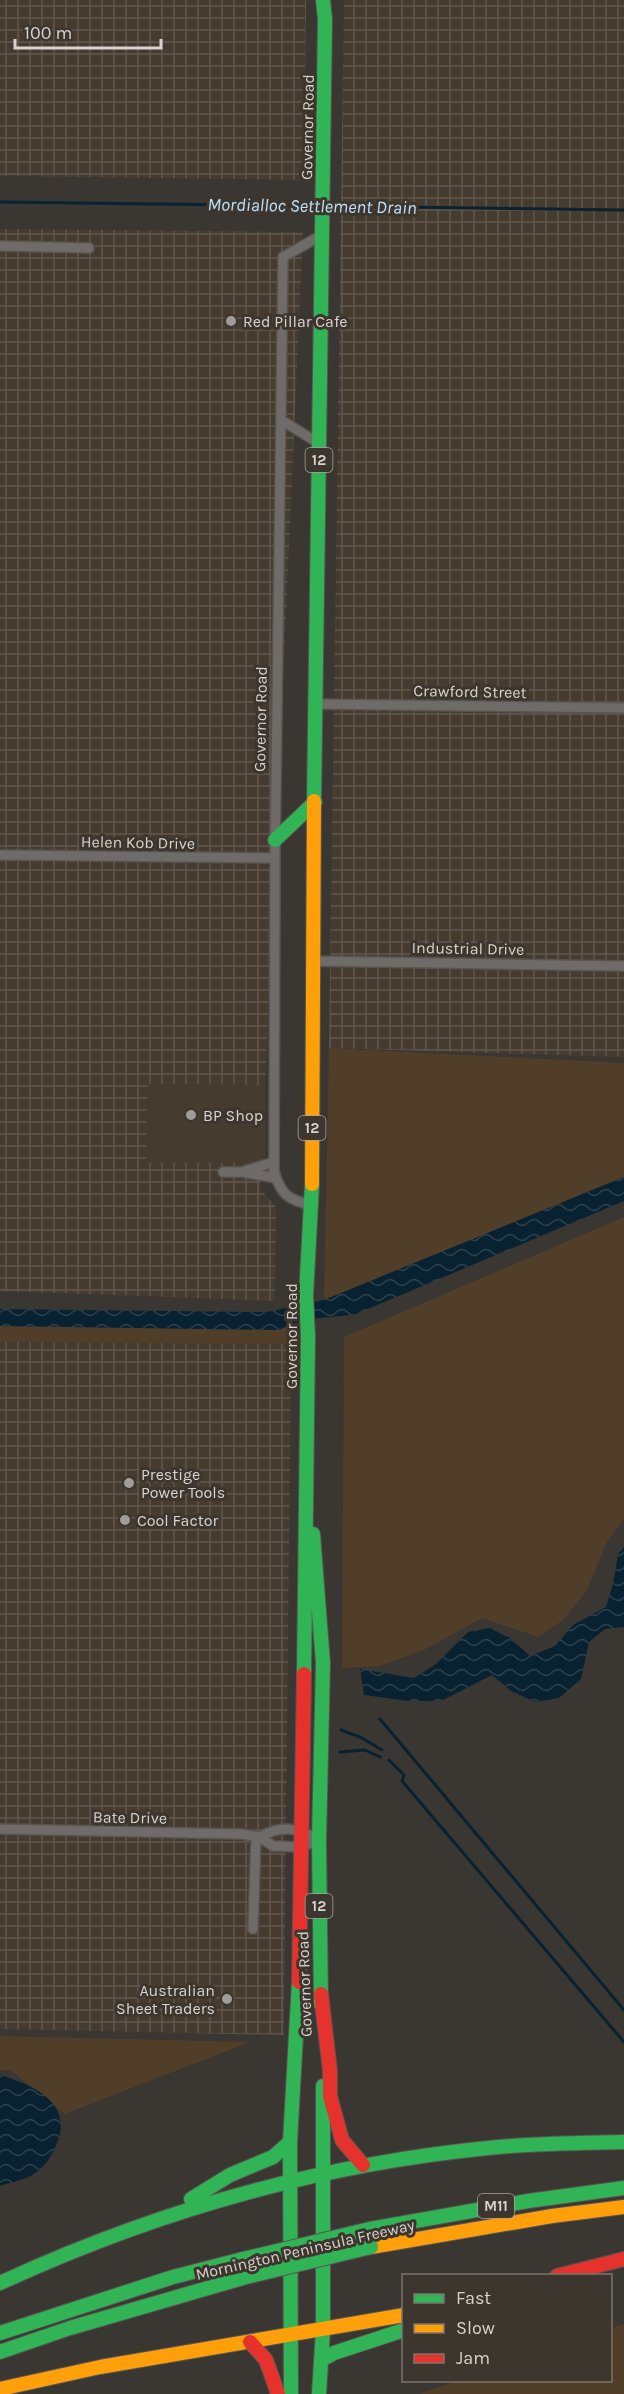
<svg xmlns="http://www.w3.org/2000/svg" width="624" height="2394" viewBox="0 0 624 2394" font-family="Karla,sans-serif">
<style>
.built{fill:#463b2f}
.industrial{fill:url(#industrial-grid)}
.green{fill:#503e29}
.water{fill:url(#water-waves)}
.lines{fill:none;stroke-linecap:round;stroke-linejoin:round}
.stream{stroke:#092231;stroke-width:3}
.street-casing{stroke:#585451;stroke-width:12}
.fast-casing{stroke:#585451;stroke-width:16}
.slow-casing{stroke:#585451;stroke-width:16}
.jam-casing{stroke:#585451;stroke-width:16}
.street{stroke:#6e6b68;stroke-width:9}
.fast{stroke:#30b455;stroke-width:14}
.slow{stroke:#ff9f0a;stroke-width:14}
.jam{stroke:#e5322d;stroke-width:14}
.fast-bridge-casing{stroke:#585451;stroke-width:16;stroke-linecap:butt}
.fast-bridge{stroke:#30b455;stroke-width:14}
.poi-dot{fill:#a19c97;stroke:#3d362e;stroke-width:2}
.labels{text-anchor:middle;stroke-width:6;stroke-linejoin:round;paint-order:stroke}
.shield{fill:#3d362e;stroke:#aaa49e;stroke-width:1.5}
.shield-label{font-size:15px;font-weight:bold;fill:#d8d3ce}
.street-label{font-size:16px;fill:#d8d3ce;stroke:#3d362e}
.poi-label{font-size:16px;fill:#d8d3ce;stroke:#3d362e;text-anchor:start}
.water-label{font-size:18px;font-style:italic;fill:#bfe3fe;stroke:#3d362e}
</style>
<defs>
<pattern id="industrial-grid" width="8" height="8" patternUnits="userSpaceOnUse" patternTransform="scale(1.5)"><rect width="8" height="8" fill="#463b2f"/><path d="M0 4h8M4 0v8" fill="none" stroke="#60564c"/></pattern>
<pattern id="water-waves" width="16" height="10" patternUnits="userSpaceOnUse" patternTransform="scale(1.5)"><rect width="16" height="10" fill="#092231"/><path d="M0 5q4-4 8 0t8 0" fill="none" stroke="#2c414e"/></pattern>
</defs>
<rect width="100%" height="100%" fill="#3a3632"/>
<!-- built -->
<path class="built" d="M148 1084 265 1085V1159L258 1163H146Z"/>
<!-- industrial -->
<path class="industrial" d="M0 0H306L304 180 0 176Z
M344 0H624V1057L329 1048Z
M0 229 303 232 265 1085 148 1084 146 1163H258L261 1190 276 1207 275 1301 0 1291Z
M85 1341 291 1344 284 2035 0 2029V1342Z"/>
<!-- green -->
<path class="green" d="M329 1048 624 1063V1177L324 1300Z
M624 1217V1519L607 1542 586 1592 563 1620 538 1637 482 1618 424 1650 379 1666 342 1668 344 1337Z
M294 1322V1338L291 1344 0 1342V1326L279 1330Z
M0 2036 250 2042 65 2114 10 2070H0Z
M624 2324V2394H418L458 2381 610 2380 611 2328Z"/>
<!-- water -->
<path class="water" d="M624 1177V1201L356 1314C328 1319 306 1315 279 1330L0 1326V1309L267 1312 324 1300Z
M624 1547V1627L605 1629 589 1642 581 1679 559 1698 535 1702 511 1691 492 1675 441 1701H408L364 1695 360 1669 414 1678 436 1664 468 1632 490 1628 510 1638 530 1656 555 1646 573 1625 606 1607 613 1584 618 1554Z
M0 2075C31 2084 74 2102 57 2143 52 2155 46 2166 35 2173 26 2180 11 2182 0 2186Z"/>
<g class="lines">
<!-- stream -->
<path class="stream" d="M0 202 319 206
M326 206 624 210
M380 1719 624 2010
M341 1730 360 1737 382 1750
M340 1752 365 1750 380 1757
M389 1760 404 1775 402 1781 624 2042"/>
<!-- street casing -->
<g class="street-casing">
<path id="street" d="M0 246 89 248
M281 420 320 444
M316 704 624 708
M0 855 275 858
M312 961 624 966
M245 1171 274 1162
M223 1172H242L276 1178
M312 1205C288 1200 281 1195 274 1171L275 858 283 257 322 235
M0 1829 241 1834 260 1837 273 1846 301 1847 319 1840
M260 1837C282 1824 298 1828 319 1840
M253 1929 256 1837"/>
</g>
<!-- fast casing -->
<g class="fast-casing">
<path id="fast" d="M314 801 325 19 323 0
M275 840 315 802
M313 1534 323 1663 319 1840 321 2004
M304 1674 308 1336 306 1296 312 1184
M191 2199 230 2175 273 2157 290 2142
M370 2229 528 2201 624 2188
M0 2283C156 2211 316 2165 488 2148 533 2143 579 2143 624 2142
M0 2333 173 2277 243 2259
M0 2352 70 2328 246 2277
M321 2360 334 2353 404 2330
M291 2394 290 2142 299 1982
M319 2394 323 2330V2086"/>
</g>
<!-- slow casing -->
<g class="slow-casing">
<path id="slow" d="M312 1184 314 801
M371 2247 552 2216 624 2207
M0 2389 100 2367 404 2315"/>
</g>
<!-- jam casing -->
<g class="jam-casing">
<path id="jam" d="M299 1982 304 1674
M321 1994 330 2071V2096L342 2140 363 2165
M557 2276 624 2259
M250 2342 266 2360 278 2394"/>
</g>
<!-- street -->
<use href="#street" class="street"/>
<!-- fast -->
<use href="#fast" class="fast"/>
<!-- slow -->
<use href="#slow" class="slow"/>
<!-- jam -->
<use href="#jam" class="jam"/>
<!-- fast-bridge casing -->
<g class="fast-bridge-casing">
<path id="fast-bridge" d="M243 2259 370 2229
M246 2277 371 2247"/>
</g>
<!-- fast-bridge -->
<use href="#fast-bridge" class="fast-bridge"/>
</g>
<!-- markers -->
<g class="poi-dot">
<circle cx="231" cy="321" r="6"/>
<circle cx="191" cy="1115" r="6"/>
<circle cx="129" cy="1483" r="6"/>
<circle cx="125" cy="1520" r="6"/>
<circle cx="227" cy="1999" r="6"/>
</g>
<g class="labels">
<!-- shield labels -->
<g class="shield">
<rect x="305.5" y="448" width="27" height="24" rx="4.5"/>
<rect x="298.5" y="1116" width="27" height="24" rx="4.5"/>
<rect x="305.5" y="1894" width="27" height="24" rx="4.5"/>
<rect x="478" y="2194" width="36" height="24" rx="4.5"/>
</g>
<g class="shield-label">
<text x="319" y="465">12</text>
<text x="312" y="1133">12</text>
<text x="319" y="1911">12</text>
<text x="496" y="2211">M11</text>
</g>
<!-- street labels -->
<g class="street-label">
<text transform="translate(307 127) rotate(-89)" y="6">Governor Road</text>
<text transform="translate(470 691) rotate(1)" y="6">Crawford Street</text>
<text transform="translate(260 719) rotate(-89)" y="6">Governor Road</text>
<text transform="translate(138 842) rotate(1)" y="6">Helen Kob Drive</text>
<text transform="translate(468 948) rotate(1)" y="6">Industrial Drive</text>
<text transform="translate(291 1336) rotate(-90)" y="6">Governor Road</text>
<text transform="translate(130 1817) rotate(1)" y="6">Bate Drive</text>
<text transform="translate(304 1984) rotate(-92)" y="6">Governor Road</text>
<text transform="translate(305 2249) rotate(-13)" y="6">Mornington Peninsula Freeway</text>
</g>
<!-- poi labels -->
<g class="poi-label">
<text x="243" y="327">Red Pillar Cafe</text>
<text x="203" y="1121">BP Shop</text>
<text x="141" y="1480">Prestige<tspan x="141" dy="18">Power Tools</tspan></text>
<text x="137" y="1526">Cool Factor</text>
<text x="215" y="1996" text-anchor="end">Australian<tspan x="215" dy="18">Sheet Traders</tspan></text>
</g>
<!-- water labels -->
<g class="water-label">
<text transform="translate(312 206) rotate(1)" y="6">Mordialloc Settlement Drain</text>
</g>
</g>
<!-- legend -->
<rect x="402" y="2274" width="210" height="108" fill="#3d362e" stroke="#7b756e" stroke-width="1.5"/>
<rect x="414" y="2294" width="30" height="9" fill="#30b455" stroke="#7b756e" stroke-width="1.5"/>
<text x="456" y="2304" font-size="18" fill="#d8d3ce">Fast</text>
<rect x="414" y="2324" width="30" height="9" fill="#ff9f0a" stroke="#7b756e" stroke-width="1.5"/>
<text x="456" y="2334" font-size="18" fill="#d8d3ce">Slow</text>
<rect x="414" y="2354" width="30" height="9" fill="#e5322d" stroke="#7b756e" stroke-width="1.5"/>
<text x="456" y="2364" font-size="18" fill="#d8d3ce">Jam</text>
<!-- scale -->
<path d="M15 39v9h146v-9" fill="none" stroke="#d8d3ce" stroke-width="3"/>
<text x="24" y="39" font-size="18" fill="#d8d3ce" stroke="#3d362e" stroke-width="4.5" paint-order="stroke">100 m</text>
</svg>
